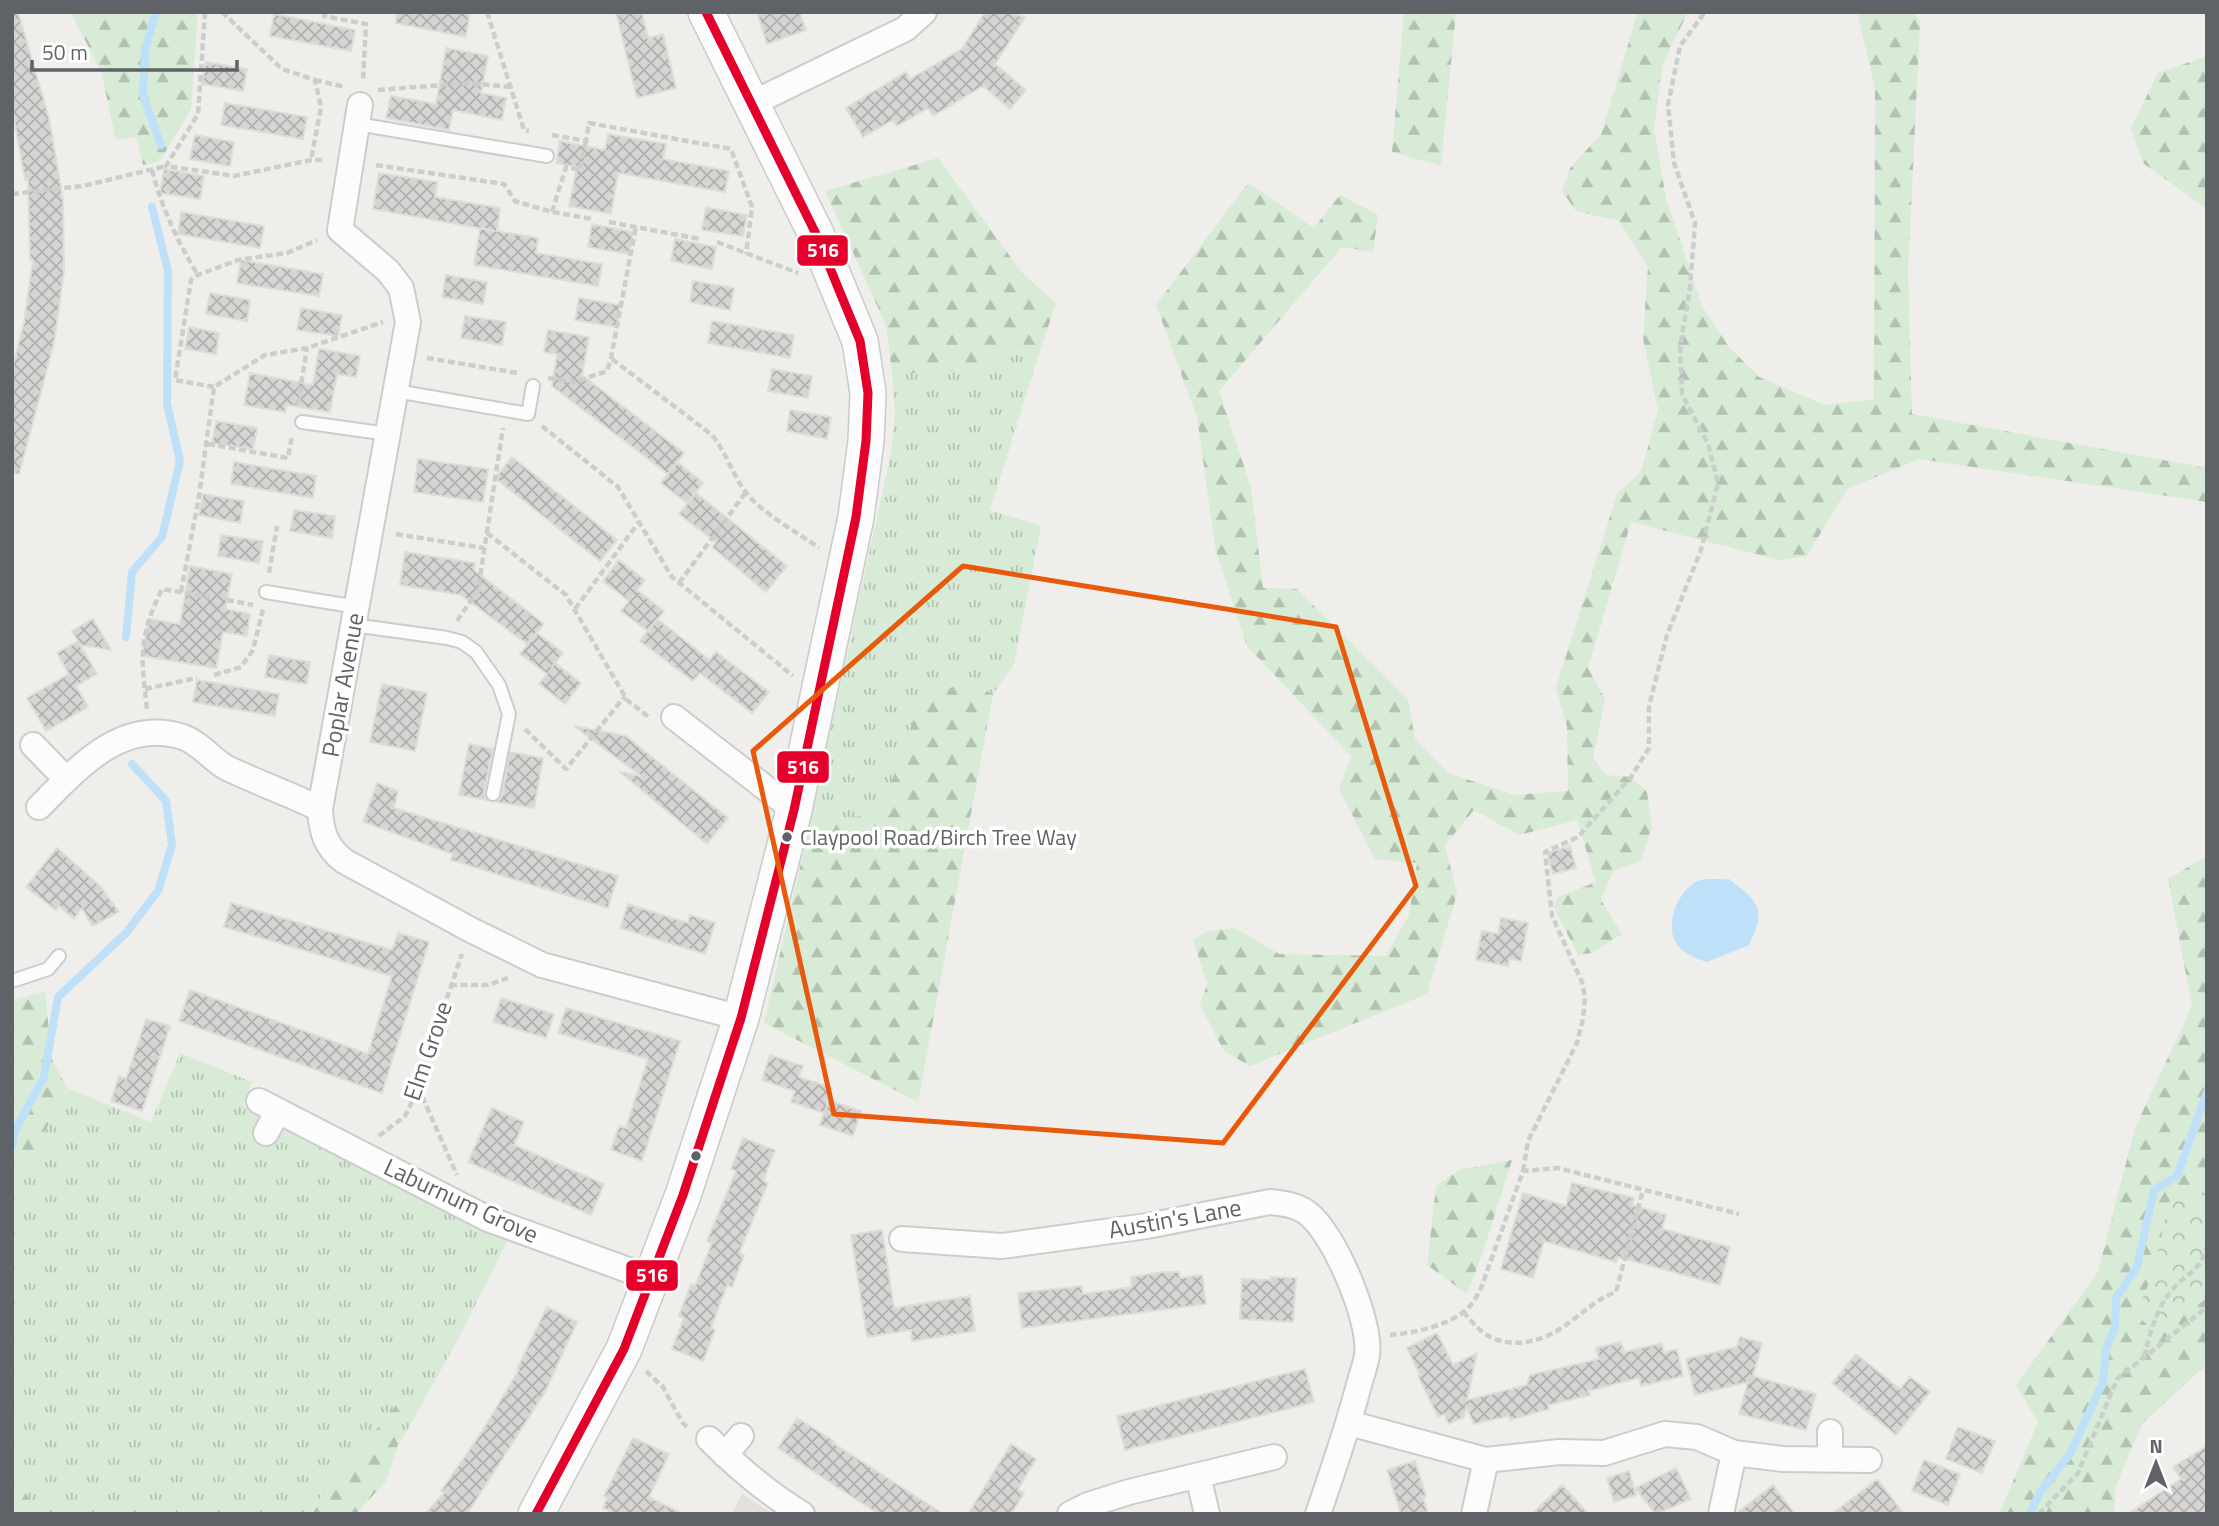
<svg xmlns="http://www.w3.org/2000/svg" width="2219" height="1526" viewBox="0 0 2219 1526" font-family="'Titillium Web',sans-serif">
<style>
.education{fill:#e2e0da}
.grass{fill:url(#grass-tufts)}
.forest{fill:url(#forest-firs)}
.park{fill:url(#park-crowns)}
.water{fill:#bfe0f9}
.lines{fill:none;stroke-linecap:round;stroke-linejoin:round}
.stream{stroke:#bfe0f9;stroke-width:8}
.building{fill:url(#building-cross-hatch);stroke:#deddd9;stroke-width:2}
.lane-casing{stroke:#cbcccc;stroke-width:16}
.street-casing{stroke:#cbcccc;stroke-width:28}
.secondary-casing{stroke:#cacacb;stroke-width:38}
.path{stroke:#cacfcc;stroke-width:4.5;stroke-dasharray:7 3.5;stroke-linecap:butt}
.lane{stroke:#fdfcfc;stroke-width:12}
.street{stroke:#fdfcfc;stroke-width:24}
.secondary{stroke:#fdfcfc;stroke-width:35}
.bus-1-casing{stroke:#fff;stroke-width:14}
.bus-1{stroke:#e4002b;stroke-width:9}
.marked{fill:none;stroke:#e8590c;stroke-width:5;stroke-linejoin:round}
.bus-dot{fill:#5f6368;stroke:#fff;stroke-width:2.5}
.labels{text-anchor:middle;stroke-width:7;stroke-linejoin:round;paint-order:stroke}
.bus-label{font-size:22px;fill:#5f6368;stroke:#fff;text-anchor:start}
.street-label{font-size:24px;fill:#5f6368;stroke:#fff}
.line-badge{stroke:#fff;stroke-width:2.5}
.badge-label{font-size:19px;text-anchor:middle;font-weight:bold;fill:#fff}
</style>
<defs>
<pattern id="grass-tufts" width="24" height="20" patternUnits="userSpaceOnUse" patternTransform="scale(1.75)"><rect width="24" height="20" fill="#d8ebd6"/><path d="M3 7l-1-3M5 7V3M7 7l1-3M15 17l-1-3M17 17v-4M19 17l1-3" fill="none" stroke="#b2c2b1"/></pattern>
<pattern id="forest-firs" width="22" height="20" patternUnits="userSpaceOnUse" patternTransform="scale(1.75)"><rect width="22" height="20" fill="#d8ebd6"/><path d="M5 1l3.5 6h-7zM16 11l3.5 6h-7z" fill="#b2c2b1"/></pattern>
<pattern id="park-crowns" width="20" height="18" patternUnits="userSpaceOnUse" patternTransform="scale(1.75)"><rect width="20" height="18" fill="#d8ebd6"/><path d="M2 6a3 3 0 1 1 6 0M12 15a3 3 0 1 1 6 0" fill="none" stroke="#b2c2b1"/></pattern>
<pattern id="building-cross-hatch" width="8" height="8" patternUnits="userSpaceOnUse" patternTransform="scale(1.75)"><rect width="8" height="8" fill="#d6d5d3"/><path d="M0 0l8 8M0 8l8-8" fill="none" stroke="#b1b0af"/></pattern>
</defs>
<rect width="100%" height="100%" fill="#efeeea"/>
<!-- education -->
<path class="education" d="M742 1494 773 1514H732Z"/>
<!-- grass -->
<path class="grass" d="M1007 348 1038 357 990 510 1041 526 1014 664 993 694 966 681 920 702 881 815 811 820 891 453 895 413 892 374 990 369Z
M180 1053 252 1082 243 1106 260 1114 254 1136 270 1144 285 1127 509 1238 456 1343 397 1448 406 1394 307 1514H38L12 1469V1196L67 1088 151 1122Z"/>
<!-- forest -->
<path class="forest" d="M198 12 191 109 160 161 143 165 136 137 116 140 101 71 71 13Z
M1404 12H1456L1441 166 1392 152Z
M1638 12H1688L1662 66 1654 129 1666 198 1702 306 1729 347 1759 377 1825 405 1874 399 1875 88 1857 12H1914L1920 23 1908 270 1912 414 2207 468V502L1919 459 1847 489 1807 556 1780 560 1631 522 1588 668 1605 699 1593 758 1606 775 1631 777 1647 792 1652 826 1641 861 1613 871 1601 900 1622 934 1591 953 1578 955 1554 907 1558 897 1596 882 1577 820 1519 835 1474 810 1445 845 1457 894 1427 994 1250 1066 1224 1051 1200 1005 1207 984 1193 939 1208 931 1235 928 1279 954 1386 956 1409 915 1417 863 1375 859 1339 789 1351 756 1247 646 1216 551 1197 417 1156 305 1248 183 1314 228 1340 195 1378 215 1373 252 1342 247 1219 391 1251 487 1263 588 1297 589 1408 699 1415 739 1448 773 1515 795 1568 791 1567 727 1556 688 1617 494 1641 472 1658 410 1643 338 1648 267 1619 221 1576 211 1562 191 1570 168 1601 134Z
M2207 56V209L2143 163 2131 128 2158 73Z
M938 158 1023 274 1056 303 1038 357 1008 348 990 369 892 374 886 325 825 191Z
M966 681 993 694 918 1102 764 1023 811 820 880 815 920 701Z
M2207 856V1364L2142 1424 2115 1488 2114 1514H1999L2038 1422 2016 1385 2098 1272 2135 1128 2192 1006 2168 879Z
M45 992 52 1059 67 1088 12 1196V1000Z
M1512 1160 1483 1252 1467 1294 1427 1265 1436 1186 1459 1170Z
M407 1392 397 1448 386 1481 356 1514H307Z
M12 1469 38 1514H12Z"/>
<!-- park -->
<path class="park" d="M2171 1195H2207V1298L2158 1334 2136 1315 2153 1273Z"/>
<!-- water -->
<path class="water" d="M1729 879C1759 902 1767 909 1749 945L1707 962C1695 958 1681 953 1675 941 1665 921 1680 886 1701 880 1709 878 1721 880 1729 879Z"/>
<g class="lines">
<!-- stream -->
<path class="stream" d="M156 12 145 49 143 95 161 145
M126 637 132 572 162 537 180 461 167 404 168 271 152 207
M12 1145 15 1131 44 1077 58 997 126 933 158 891 172 845 166 801 132 764
M2029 1514 2040 1492 2070 1454 2103 1382 2106 1349 2115 1327 2116 1298 2137 1267 2154 1190 2177 1176 2207 1092"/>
</g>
<!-- building -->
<path class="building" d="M18 12 49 118 63 199 64 271 54 343 19 474 12 473V369L24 323 33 260H30L28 179 25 180 12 107V13Z
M397 12H470L466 37 396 23Z
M616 12H642L648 38 663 34 676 88 637 98Z
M757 12H799L806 30 767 44Z
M985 12H1005L1025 17 995 64 1026 90 1010 109 983 86 933 116 928 108 897 126 893 120 863 137 846 108 906 72 910 79 962 49Z
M274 14 355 30 351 51 270 36Z
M446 48 488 56 481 93 506 98 502 120 453 110 449 130 386 118 391 96 436 104Z
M206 62 247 69 243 91 202 84Z
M225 103 307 117 303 139 221 125Z
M608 134 666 144 663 159 729 171 725 192 618 173 611 214 569 206 577 167 556 163 560 141 605 150Z
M195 135 234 142 230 166 190 159Z
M164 169 204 176 200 199 160 193Z
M379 173 437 182 435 197 500 208 497 231 538 238 536 253 602 264 598 286 474 265 480 228 495 231 373 209Z
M706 207 747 215 743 236 702 230Z
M181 212 264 226 260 248 178 234Z
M592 224 633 232 629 254 588 247Z
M675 239 716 247 712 269 671 261Z
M241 260 323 274 319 296 237 283Z
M446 275 487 282 483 304 442 297Z
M693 281 734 288 730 310 690 302Z
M210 293 250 300 247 321 206 314Z
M579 298 620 305 617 327 575 320Z
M301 308 342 315 338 336 297 330Z
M465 316 506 322 502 345 461 338Z
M712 321 794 335 790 358 708 343Z
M189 327 219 333 216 354 185 349Z
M548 330 589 337 582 375 684 453 668 474 552 386 557 354 544 352Z
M319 349 360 356 356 377 337 374 330 412 287 405 285 412 244 405 250 373 313 385Z
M772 369 812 376 808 398 768 391Z
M790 410 831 417 827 439 787 431Z
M216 421 257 428 253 449 212 443Z
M512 457 617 540 600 561 495 478Z
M418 459 488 469 483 502 414 492Z
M234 462 316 476 313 498 231 484Z
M677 462 703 483 687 503 661 483Z
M696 493 787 566 766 592 712 547 716 542 679 514Z
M203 494 244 501 240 523 199 515Z
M294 510 335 516 332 538 290 531Z
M221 535 263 541 259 563 218 556Z
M405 552 475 563 474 570 544 624 527 644 461 595 400 585Z
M619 560 645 580 637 590 664 611 648 631 621 611 629 601 603 581Z
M190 566 232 574 225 609 250 614 247 636 223 632 216 668 142 656 149 619 180 624Z
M93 619 111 650 80 645 97 674 76 686 88 707 46 731 27 698 69 674 57 653 78 641 72 631Z
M657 619 710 660 708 662 716 652 769 692 752 713 700 673 693 681 640 641Z
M537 633 563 653 551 668 555 663 581 683 565 704 539 684 547 674 520 654Z
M269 655 310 662 307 684 265 677Z
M197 680 279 694 275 716 193 702Z
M382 684 427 693 415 751 370 742Z
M574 726 626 736 728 818 707 844 620 772 641 776Z
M469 744 493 749 484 792 487 800 459 795Z
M510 752 543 758 534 808 497 802 502 796Z
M377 783 398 791 394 808 618 876 608 908 451 860 453 854 363 822Z
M1570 846 1576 868 1553 874 1547 853Z
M57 848 100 886 119 912 92 926 82 908 74 919 59 906 56 910 26 887Z
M231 903 392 950 398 933 429 942 382 1093 179 1021 190 990 368 1054 392 976 224 927Z
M628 904 688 923 690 915 715 923 705 954 620 928Z
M1501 918 1528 923 1521 961 1509 959 1508 966 1476 960 1482 931 1498 934Z
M501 998 554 1014 546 1038 493 1022Z
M566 1008 680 1041 642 1161 611 1150 619 1126 626 1128 648 1059 558 1033Z
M146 1019 170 1026 142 1111 111 1101 119 1076 126 1079Z
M770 1055 803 1066 799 1077 832 1088 826 1109 828 1100 861 1111 853 1136 820 1125 824 1113 791 1102 795 1091 762 1080Z
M492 1108 524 1122 514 1145 604 1184 591 1215 468 1162Z
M743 1138 775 1150 763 1181 768 1183 739 1253 744 1255 732 1287 727 1285 711 1328 715 1330 703 1361 672 1349 684 1318 679 1316 691 1284 695 1286 712 1243 707 1241 736 1171 731 1169Z
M1572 1183 1634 1198 1632 1205 1666 1215 1662 1229 1730 1247 1720 1285 1618 1257 1616 1262 1544 1241 1533 1278 1501 1269 1523 1193 1566 1206Z
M882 1230 894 1308 970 1296 975 1331 912 1341 911 1330 867 1337 851 1235Z
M1163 1272H1179L1180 1278 1202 1275 1206 1304 1022 1328 1018 1293 1082 1286 1083 1294 1132 1287 1131 1277Z
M1271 1277 1296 1278 1293 1322 1240 1319 1242 1279 1271 1280Z
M547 1307 577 1322 545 1392 467 1514H425L444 1493 441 1491 481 1433 519 1370 517 1369Z
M1437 1333 1453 1365 1477 1353 1467 1400 1527 1385 1530 1375 1599 1359 1596 1348 1621 1342 1624 1352 1662 1343 1664 1353 1677 1349 1683 1376 1641 1386 1639 1378 1588 1391 1590 1395 1548 1405 1549 1409 1510 1420 1509 1416 1474 1424 1466 1407 1464 1417 1449 1424 1444 1414 1438 1417 1418 1376 1420 1375 1407 1348Z
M1740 1337 1762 1343 1753 1376 1816 1394 1806 1430 1739 1414 1748 1382 1695 1395 1686 1359 1737 1347Z
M1856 1354 1900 1389 1910 1377 1930 1392 1896 1435 1832 1383Z
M1305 1369 1314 1402 1125 1450 1117 1416Z
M797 1418 834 1441 833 1443 943 1514H879L834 1485 778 1448Z
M1958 1427 1995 1441 1982 1473 1946 1459Z
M633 1438 669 1454 649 1497 683 1514H616L603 1508 607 1498 604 1496Z
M1011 1444 1036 1459 1018 1489 1024 1493 1011 1514H968Z
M2207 1446V1514H2128L2181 1479 2173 1467Z
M1924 1460 1960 1474 1948 1505 1912 1491Z
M1415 1461 1426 1496 1423 1497 1428 1514H1401L1387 1470Z
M1676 1468 1691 1499 1656 1514 1635 1488Z
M1629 1471 1636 1495 1614 1502 1607 1478Z
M1877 1479 1904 1514H1832L1867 1487Z
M1562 1485 1589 1514H1532Z
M1773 1485 1795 1514H1736L1737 1513Z"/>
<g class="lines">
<!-- lane casing -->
<g class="lane-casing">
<path id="lane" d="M357 124 547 156
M396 391 528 414 533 386
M302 422 388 434
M266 592 357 607
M353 625 447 638 462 642 476 652 499 685 509 714 493 794
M12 981 48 969 59 956"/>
</g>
<!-- street casing -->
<g class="street-casing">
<path id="street" d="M753 103 905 29 924 12
M360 105 340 230 388 271 401 288 408 322 320 809C321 832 326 847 344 861L471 930 542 965 741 1018
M674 717 794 810
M33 745 66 779
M39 807C78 768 122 717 183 737 200 743 212 760 227 768 258 783 290 794 320 809
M259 1101 488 1219 650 1278
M266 1133 278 1111
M902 1239 1002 1246 1147 1226 1270 1202C1282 1203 1296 1205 1306 1212 1334 1231 1372 1323 1367 1355 1365 1367 1360 1380 1357 1392 1346 1433 1332 1473 1318 1514
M1349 1423 1486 1460 1559 1452 1604 1453 1665 1434 1697 1437 1734 1453 1783 1459 1869 1460
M709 1439C737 1467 769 1494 802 1514
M725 1455 741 1436
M1830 1460V1432
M1198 1476 1207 1514
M1070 1514 1088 1505 1129 1492 1274 1457
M1474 1514 1486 1460
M1721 1514 1734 1453"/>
</g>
<!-- secondary casing -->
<g class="secondary-casing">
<path id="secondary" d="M536 1514 624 1349 683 1195 741 1018 794 810 856 517 866 441 868 393 860 341 816 234 706 12"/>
</g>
<!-- path -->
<path class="path" d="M205 12 198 114 166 166 234 176 311 160H326
M222 12 282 69 315 80 321 107 311 160
M325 12 324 16 366 24 363 80
M487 12 524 130 529 131
M315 80 345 87
M378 90 469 83 511 87
M552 135 586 141 589 123 731 149 752 207 746 254
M376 165 504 184 515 201 552 212 593 219
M152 170C162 208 177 241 198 275
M12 194 83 186 166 166
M552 212 566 167 580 170 586 141
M609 222 700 239
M717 242 798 273
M427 358 518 373
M612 359 712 435C725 451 731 470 742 487 757 511 796 531 819 548
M548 378 575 382 607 371 611 358 636 226
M214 387 175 380 191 280 195 276 238 260 287 253 317 240
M298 404 307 348
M542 426 618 487 672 577 793 676
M208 444 288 458 292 436
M487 533 566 595 627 700 650 718
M396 534 484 548
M269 573 277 526
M679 583 746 492
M181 592 199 496 214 387 265 355 307 348 383 322
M227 600 253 605
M575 609 639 522
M457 621 478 590 503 428
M214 675 241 667 253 650 263 609
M145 689 197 678
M147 709C141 657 138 638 162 589L210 597
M525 729 566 769 625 696
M450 985H488L508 978
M418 1087 457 1175
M379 1136 405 1116 410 1106 462 954
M1523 1171 1528 1141 1577 1043 1583 1019 1585 997 1582 982 1552 916 1545 852 1578 837 1631 777 1649 748V706L1667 635 1701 550 1718 483 1708 444 1682 394 1680 347 1690 288 1695 223 1674 163 1668 105 1680 46 1705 12
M1463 1312C1470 1319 1478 1330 1487 1335 1513 1351 1548 1340 1570 1322 1585 1311 1597 1299 1616 1292L1643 1190
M1390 1335C1414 1333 1447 1326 1466 1310 1472 1305 1476 1297 1480 1291L1523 1171 1558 1168 1739 1214
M2144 1357C2150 1334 2156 1309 2172 1290 2188 1271 2197 1275 2207 1248
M646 1371 663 1387 682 1422 688 1428
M2039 1514 2078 1473 2117 1379 2207 1307"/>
<!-- lane -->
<use href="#lane" class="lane"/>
<!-- street -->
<use href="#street" class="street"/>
<!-- secondary -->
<use href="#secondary" class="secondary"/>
<!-- bus-1 casing -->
<g class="bus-1-casing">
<path id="bus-1" d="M536 1514 624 1349 683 1195 741 1018 794 810 856 517 866 441 868 393 860 341 816 234 706 12"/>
</g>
<!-- bus-1 -->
<use href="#bus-1" class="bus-1"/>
</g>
<!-- marked area -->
<path class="marked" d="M963 566 1336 627 1416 886 1223 1143 834 1114 753 751Z"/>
<!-- markers -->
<g class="bus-dot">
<circle cx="787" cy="837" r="6"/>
<circle cx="696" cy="1156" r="6"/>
</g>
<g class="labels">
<!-- bus labels -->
<g class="bus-label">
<text x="800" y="845">Claypool Road/Birch Tree Way</text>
</g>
<!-- street labels -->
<g class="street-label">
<text transform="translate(343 685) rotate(-80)" y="8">Poplar Avenue</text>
<text transform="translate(428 1051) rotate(-71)" y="8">Elm Grove</text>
<text transform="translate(461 1201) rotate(25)" y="8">Laburnum Grove</text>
<text transform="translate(1175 1219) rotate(-10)" y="8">Austin's Lane</text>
</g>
</g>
<g class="line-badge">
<rect x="796" y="234" width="53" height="33" rx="7" fill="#e4002b"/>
<rect x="776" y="750" width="54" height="34" rx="7" fill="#e4002b"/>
<rect x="625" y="1259" width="54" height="33" rx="7" fill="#e4002b"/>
</g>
<g class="badge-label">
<text x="823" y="257">516</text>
<text x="803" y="774">516</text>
<text x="652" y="1282">516</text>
</g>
<!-- border -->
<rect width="2219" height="1526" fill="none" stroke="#5f6368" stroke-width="28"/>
<!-- north arrow -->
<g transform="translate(2156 1463)" stroke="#ffffff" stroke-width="5" paint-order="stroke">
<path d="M0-5L12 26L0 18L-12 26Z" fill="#5f6368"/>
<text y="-10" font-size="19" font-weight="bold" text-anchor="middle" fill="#5f6368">N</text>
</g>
<!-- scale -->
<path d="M32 60v10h205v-10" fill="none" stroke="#5f6368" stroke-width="3.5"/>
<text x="42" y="60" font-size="21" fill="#5f6368" stroke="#ffffff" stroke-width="5" paint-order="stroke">50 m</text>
</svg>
